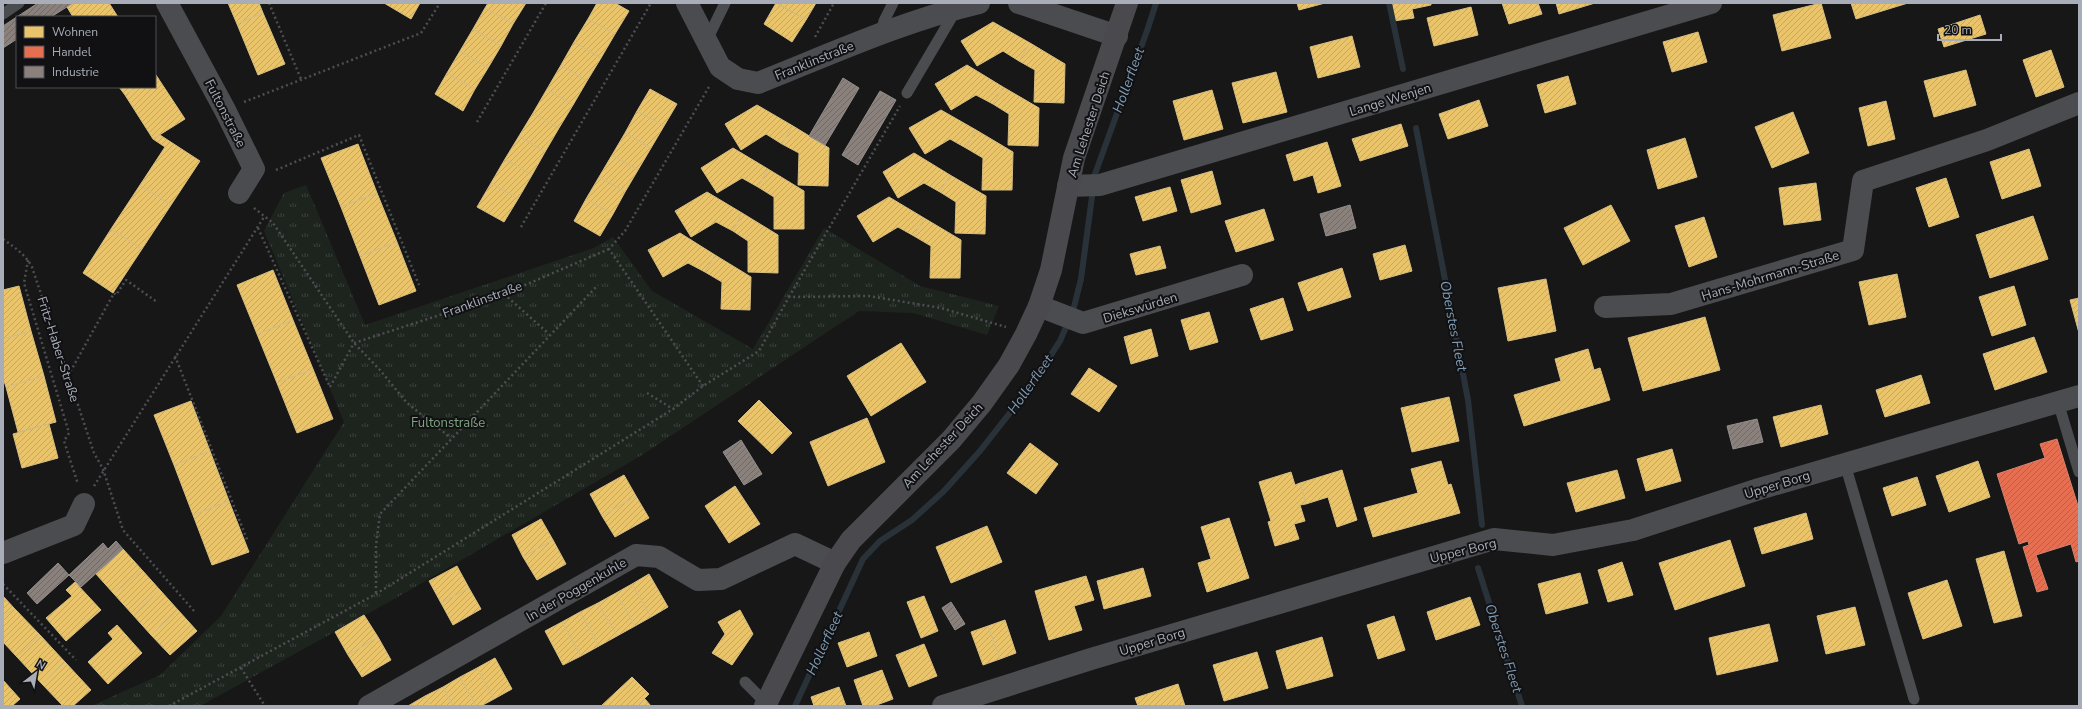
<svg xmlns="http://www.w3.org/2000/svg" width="2082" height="709" viewBox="0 0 2082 709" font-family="'Nunito Sans',sans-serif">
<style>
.park{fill:url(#park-tufts)}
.homes{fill:url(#homes-hatch);stroke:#d6bd81}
.shops{fill:url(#shops-hatch);stroke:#d48270}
.industry{fill:url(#industry-hatch);stroke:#938e8e}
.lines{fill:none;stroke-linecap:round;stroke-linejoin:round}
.stream{stroke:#2a3239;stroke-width:6}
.path{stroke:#4d4e52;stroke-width:2.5;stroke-dasharray:2 3;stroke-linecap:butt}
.lane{stroke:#4b4c50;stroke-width:11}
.street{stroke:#4b4c50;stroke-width:22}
.secondary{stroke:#4a4a4e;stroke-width:22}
.labels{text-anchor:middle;stroke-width:4;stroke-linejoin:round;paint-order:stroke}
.street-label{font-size:13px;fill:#a8adb8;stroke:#111113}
.park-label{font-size:13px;fill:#7fa381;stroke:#111113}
.water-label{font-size:14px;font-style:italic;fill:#7f9bb3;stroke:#111113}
</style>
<defs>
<pattern id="park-tufts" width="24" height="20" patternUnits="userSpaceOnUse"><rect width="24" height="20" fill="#1d241e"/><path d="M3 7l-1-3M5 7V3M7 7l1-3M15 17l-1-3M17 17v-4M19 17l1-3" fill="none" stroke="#3b413d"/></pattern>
<pattern id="homes-hatch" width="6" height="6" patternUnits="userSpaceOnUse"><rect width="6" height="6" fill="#e9c46a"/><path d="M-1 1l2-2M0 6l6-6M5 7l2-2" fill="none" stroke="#c4a760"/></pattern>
<pattern id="shops-hatch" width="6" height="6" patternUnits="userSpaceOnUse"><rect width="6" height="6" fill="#e76f51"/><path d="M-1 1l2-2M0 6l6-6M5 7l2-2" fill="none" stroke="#ba604a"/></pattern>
<pattern id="industry-hatch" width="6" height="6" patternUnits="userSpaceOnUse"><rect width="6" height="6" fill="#8a817c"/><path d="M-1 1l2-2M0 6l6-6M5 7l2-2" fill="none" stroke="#706a67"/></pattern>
</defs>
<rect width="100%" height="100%" fill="#171717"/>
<!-- park -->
<path class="park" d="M306 185 365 325 594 248 613 237 652 291 753 349 824 228 920 286 999 306 987 335 913 313 859 311 642 455 396 598 200 706H91L160 675 221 616 344 422 264 231 284 193Z"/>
<!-- homes -->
<path class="homes" d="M73 3H109L118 17H73L67 7Z
M228 3H259L263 13 237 24Z
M384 3H420L411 19Z
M488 3H526L513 24 485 8Z
M597 3H615L629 11 615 34 588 19Z
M776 3 806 20 792 42 764 24Z
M777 3H816L806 20Z
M1297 3H1325L1299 10Z
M1390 3H1431V5L1412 9 1414 18 1394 21Z
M1502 3H1538L1542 14 1509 24Z
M1556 3H1595L1559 14Z
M1821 3 1831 38 1782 51 1773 15Z
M1851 3H1908L1856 19Z
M1471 7 1478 35 1434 46 1427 18Z
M485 8 513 24 501 46 473 29Z
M263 13 285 64 258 75 237 24Z
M1980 15 1986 34 1944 47 1938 29Z
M588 19 615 34 601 58 574 42Z
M993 22 1030 43 1019 61 1003 51 977 66 961 41Z
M473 29 501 46 488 68 460 51Z
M1698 32 1707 62 1672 72 1663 42Z
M1352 36 1360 67 1318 78 1310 47Z
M574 42 601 58 587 81 561 65Z
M1030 43 1065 64 1064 103 1034 102 1035 70 1019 61Z
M2051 50 2064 87 2036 97 2023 60Z
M460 51 488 68 475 89 447 73Z
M561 65 587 81 573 105 547 89Z
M967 65 1003 87 993 104 976 95 951 110 935 84Z
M1966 70 1976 105 1934 117 1924 81Z
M1276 72 1287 112 1243 123 1232 83Z
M447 73 475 89 463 111 435 94Z
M156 75 185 119 153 139 125 95 137 87H155Z
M1568 76 1576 104 1545 113 1537 85Z
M119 87H137L125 95Z
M1003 87 1039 108 1038 146 1008 145 1009 114 993 104Z
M547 89 573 105 559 128 533 113Z
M650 89 677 104 664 126 637 111Z
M1212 90 1223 129 1184 140 1173 101Z
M1479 100 1488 126 1448 139 1439 114Z
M1886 101 1895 139 1868 146 1859 108Z
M757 105 793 126 782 144 766 134 741 150 725 124Z
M941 110 976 130 966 148 950 139 925 154 909 128Z
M637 111 664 126 651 148 625 133Z
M1793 112 1809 153 1772 168 1755 127Z
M533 113 559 128 545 152 519 136Z
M1401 124 1408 146 1360 161 1352 139Z
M793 126 829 148 828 186 798 185 799 153 782 144Z
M976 130 1013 152 1012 190H982L983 158 966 148Z
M625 133 651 148 638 170 612 155Z
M160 135 200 161 171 205 140 185 165 147 153 139Z
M519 136 545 152 532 175 505 159Z
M1685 138 1697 177 1658 189 1647 150Z
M1327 142 1341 186 1318 193 1313 175 1294 181 1286 155Z
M358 144 377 193 341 207 321 158Z
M733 148 768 169 758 187 742 178 717 193 701 168Z
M2029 149 2041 186 2002 199 1990 162Z
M914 153 950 175 940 192 924 183 898 198 883 172Z
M612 155 638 170 625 192 599 177Z
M505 159 532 175 518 199 491 183Z
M768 169 804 191V229H774V197L758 187Z
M1212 171 1221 204 1191 213 1181 180Z
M950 175 986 196 985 234 955 233 956 202 940 192Z
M599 177 625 192 613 214 586 199Z
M1946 178 1959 217 1929 227 1916 188Z
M491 183 518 199 504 222 477 207Z
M1816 183 1821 220 1784 225 1779 188Z
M140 185 171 205 142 249 111 229Z
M1170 187 1177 211 1143 221 1135 197Z
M707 192 742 213 733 231 716 222 691 237 675 211Z
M377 193 397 242 360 256 341 207Z
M889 197 924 218 914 236 898 227 873 242 857 216Z
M586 199 613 214 600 236 574 221Z
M1611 205 1630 241 1583 265 1564 228Z
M1264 209 1274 240 1236 252 1225 221Z
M742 213 778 235V273L748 272V241L733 231Z
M2033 216 2048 259 1990 278 1976 235Z
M1704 217 1717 257 1689 267 1675 226Z
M924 218 961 240 960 278H930L931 246 914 236Z
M111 229 142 249 113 293 83 273Z
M680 233 715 255 705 272 688 263 663 277 648 250Z
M397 242 416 291 379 305 360 256Z
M1405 245 1412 271 1380 280 1373 254Z
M1160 246 1166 268 1136 275 1130 254Z
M715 255 751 277 750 310 721 309 722 282 705 272Z
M1342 268 1351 297 1308 311 1298 283Z
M273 270 293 320 257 334 237 285Z
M1897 274 1906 317 1869 325 1859 282Z
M1546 279 1556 331 1508 341 1498 288Z
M19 286 31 331 3 339V290Z
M2014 286 2026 325 1992 336 1979 297Z
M1283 298 1293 330 1261 340 1250 309Z
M2079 298V333L2070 300Z
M1209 312 1218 342 1190 350 1181 320Z
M1705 317 1720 370 1643 391 1628 338Z
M293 320 313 369 277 383 257 334Z
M1151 329 1158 356 1131 364 1124 337Z
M31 331 44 376 6 387 3 378V339Z
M2034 337 2047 372 1995 390 1983 354Z
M901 343 926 382 871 416 847 376Z
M1588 349 1594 370 1600 368 1610 400 1524 426 1514 395 1561 381 1555 359Z
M1089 368 1117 386 1099 412 1071 394Z
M313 369 333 419 297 433 277 383Z
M1921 375 1930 403 1885 417 1876 390Z
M44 376 56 422 18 432 6 387Z
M1449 397 1459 441 1412 452 1401 408Z
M759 400 792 433 772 454 738 421Z
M191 401 210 451 174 465 154 415Z
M1821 405 1828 434 1781 447 1773 417Z
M867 418 885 462 828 486 810 442Z
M49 424 58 458 22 468 13 434Z
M1030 443 1058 464 1036 494 1007 473Z
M1672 449 1681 481 1646 491 1637 459Z
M210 451 229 501 193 515 174 465Z
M1441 461 1448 485 1451 484 1460 513 1373 537 1364 508 1418 493 1411 469Z
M1978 461 1990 497 1949 512 1936 476Z
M1342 470 1357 520 1337 527 1328 497 1306 504 1300 483Z
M1617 470 1625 498 1576 512 1567 483Z
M1291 472 1295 485 1300 483 1306 504 1300 505 1305 521 1294 524 1299 539 1275 546 1268 522 1271 521 1259 482Z
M624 475 636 496 602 516 590 494Z
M1917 477 1926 505 1892 516 1883 488Z
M735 486 760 524 729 543 705 506Z
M636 496 649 518 615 537 602 516Z
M229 501 249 552 212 565 193 515Z
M1806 513 1813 539 1762 554 1754 528Z
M1229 518 1249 578 1207 592 1198 563 1211 559 1201 527Z
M541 519 553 540 523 557 512 535Z
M987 526 1002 562 951 583 936 547Z
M553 540 566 564 537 580 523 557Z
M1730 540 1745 586 1675 610 1659 563Z
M123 549 142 570 114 594 96 574Z
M2004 551 2022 616 1994 623 1976 559Z
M1622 562 1633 595 1608 602 1598 570Z
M457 566 469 588 441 603 429 581Z
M1143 568 1151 596 1104 609 1097 581Z
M142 570 160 590 133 615 114 594Z
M1580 573 1588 603 1546 614 1538 584Z
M649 574 668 607 651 617 632 584Z
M1086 576 1094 600 1074 606 1082 630 1049 640 1035 591Z
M1947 580 1962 626 1923 639 1908 593Z
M75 582 101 610 66 641 46 618 72 596 66 590Z
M632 584 651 617 635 626 616 593Z
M469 588 481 609 453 625 441 603Z
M160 590 178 610 151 635 133 615Z
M616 593 635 626 617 636 598 603Z
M3 596 14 608 3 618Z
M924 596 938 631 921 638 907 602Z
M1470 597 1480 625 1436 640 1427 612Z
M598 603 617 636 599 646 580 612Z
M1855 607 1865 645 1826 654 1817 616Z
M14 608 40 635 17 657 3 642V618Z
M178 610 197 631 170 655 151 635Z
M740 610 753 634 732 665 712 653 725 634 718 622Z
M580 612 599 646 581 656 562 622Z
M364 615 378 637 348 655 335 632Z
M1394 616 1405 650 1378 659 1367 625Z
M1005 620 1016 653 1000 659 988 626Z
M562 622 581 656 563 665 545 631Z
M1769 624 1778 661 1717 675 1709 638Z
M117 625 142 653 108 684 88 662 113 639 108 633Z
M988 626 1000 659 983 665 971 632Z
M869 632 877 656 847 667 838 643Z
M40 635 65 662 42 684 17 657Z
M378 637 391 660 362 677 348 655Z
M1322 637 1333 676 1287 689 1276 651Z
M924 644 937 676 909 687 896 655Z
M1257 652 1268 688 1224 701 1213 665Z
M495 658 512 689 494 699 477 668Z
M65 662 91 690 73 706H63L42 684Z
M477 668 494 699 481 706H476L460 677Z
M882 670 893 699 874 706H863L854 680Z
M460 677 476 706H453L443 687Z
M632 677 649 694 637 706H601Z
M3 680 20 699 12 706H3Z
M1178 684 1185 706H1138L1135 698Z
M443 687 453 706H430L425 696Z
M839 687 846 706H814L811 697Z
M425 696 430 706H408Z
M645 699 651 706H637Z"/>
<!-- shops -->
<path class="shops" d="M2057 439 2079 509V561L2076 562 2071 544 2036 555 2048 589 2037 592 2023 547 2029 545 2028 541 2019 544 1997 474 2045 458 2040 444Z"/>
<!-- industry -->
<path class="industry" d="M38 3H73L51 17H17V39L3 48V26Z
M843 78 859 88 825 145 809 136Z
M880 91 896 100 858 165 842 155Z
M1350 205 1356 228 1326 236 1320 214Z
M1757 419 1763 442 1733 449 1727 426Z
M741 440 762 474 744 485 723 452Z
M116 541 123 549 81 587 69 575 103 543 108 549Z
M58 563 69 575 37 604 27 593Z
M951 602 965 624 955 630 942 608Z"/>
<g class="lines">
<!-- stream -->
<path class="stream" d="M1389 3 1403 69
M1416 128 1468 400 1482 525
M1478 568 1522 706
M795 706 863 559 880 541 912 520 944 491 980 451 1031 386 1060 341 1073 311 1081 279 1095 174 1148 28 1156 3"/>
<!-- path -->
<path class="path" d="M269 3 301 79
M815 37 834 3
M244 102 421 33 440 3
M477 122 546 3
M276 170 359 135 419 285
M254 208 273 223 354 343 380 370 407 403 451 438
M521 227 651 3
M258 228 330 387
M3 239C14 247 25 254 32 267L94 453 103 469 123 530 194 611
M28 260 24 283 69 433 64 441 78 484
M504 294 549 334
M789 297 900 106
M354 343 504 294 609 249
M175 356 248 542
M68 376 114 293 116 295 126 280 157 302
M703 386 609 249 625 231 710 85
M330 387 354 343
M647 393 673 409
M94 486 264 217
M3 584 76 660
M376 593V545L380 514 598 285
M241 668 265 706
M169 706 376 594 673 409 703 386 759 351 789 297 869 296 941 308 1006 327"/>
<!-- lane -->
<path class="lane" d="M3 14 19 3
M881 33 884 21 893 3
M707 40 725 3
M907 93 956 10
M2058 402 2079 472
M1845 464 1914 699
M745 682 766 703"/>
<!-- street -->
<path class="street" d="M167 3 225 110 254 169 239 193
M687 3 720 67 738 79 758 83C831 54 903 21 979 3
M1019 3 1117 36
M1068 186 1100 185 1711 3
M1039 306 1083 323 1242 275
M1605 307 1671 304 1853 250 1863 181 1987 140 2079 103
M3 553 74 525 84 504
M369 706 636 555 659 557 698 580 721 579 795 544 835 563
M943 706 1091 659 1494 539 1553 545 1633 530 1759 489 2079 396"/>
<!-- secondary -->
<path class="secondary" d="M765 706 835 563 851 540 951 440 982 403 1009 365 1026 334 1039 306 1051 270 1074 158 1127 3"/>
</g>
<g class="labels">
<!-- street labels -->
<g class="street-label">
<text transform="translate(814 60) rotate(-22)" y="5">Franklinstraße</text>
<text transform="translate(1390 99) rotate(-17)" y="5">Lange Wenjen</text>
<text transform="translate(226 113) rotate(63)" y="5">Fultonstraße</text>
<text transform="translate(1088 124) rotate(-72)" y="5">Am Lehester Deich</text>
<text transform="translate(1770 275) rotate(-17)" y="5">Hans-Mohrmann-Straße</text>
<text transform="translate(482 299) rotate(-20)" y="5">Franklinstraße</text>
<text transform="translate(1140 307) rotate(-17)" y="5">Diekswürden</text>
<text transform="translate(59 349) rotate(72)" y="5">Fritz-Haber-Straße</text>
<text transform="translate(942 445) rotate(-47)" y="5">Am Lehester Deich</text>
<text transform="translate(1777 484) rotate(-17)" y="5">Upper Borg</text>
<text transform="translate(1463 550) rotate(-14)" y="5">Upper Borg</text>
<text transform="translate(576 589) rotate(-30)" y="5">In der Poggenkuhle</text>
<text transform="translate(1152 641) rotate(-17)" y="5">Upper Borg</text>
</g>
<!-- park labels -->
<g class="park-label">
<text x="448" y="427">Fultonstraße</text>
</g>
<!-- water labels -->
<g class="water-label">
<text transform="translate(1128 80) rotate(-70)" y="5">Hollerfleet</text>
<text transform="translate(1454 326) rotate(79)" y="5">Oberstes Fleet</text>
<text transform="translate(1030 384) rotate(-55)" y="5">Hollerfleet</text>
<text transform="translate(824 643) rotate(-65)" y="5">Hollerfleet</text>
<text transform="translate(1504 648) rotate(72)" y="5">Oberstes Fleet</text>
</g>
</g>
<!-- border -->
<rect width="2082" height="709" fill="none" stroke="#a8adb8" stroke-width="8"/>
<!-- legend -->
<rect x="16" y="16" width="140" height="72" fill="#111113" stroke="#4d4f55"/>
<rect x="24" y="26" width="20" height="12" fill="#e9c46a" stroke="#4d4f55"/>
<text x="52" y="36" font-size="12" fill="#a8adb8">Wohnen</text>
<rect x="24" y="46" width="20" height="12" fill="#e76f51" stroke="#4d4f55"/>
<text x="52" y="56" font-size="12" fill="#a8adb8">Handel</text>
<rect x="24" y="66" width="20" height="12" fill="#8a817c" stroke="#4d4f55"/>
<text x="52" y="76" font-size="12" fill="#a8adb8">Industrie</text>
<!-- north arrow -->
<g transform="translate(36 673) rotate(31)" stroke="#111113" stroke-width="3" paint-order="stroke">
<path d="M0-3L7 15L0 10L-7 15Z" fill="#a8adb8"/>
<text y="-6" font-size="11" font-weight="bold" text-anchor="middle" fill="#a8adb8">N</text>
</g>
<!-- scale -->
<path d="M1938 34v6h63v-6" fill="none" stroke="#a8adb8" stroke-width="2"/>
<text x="1944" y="34" font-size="12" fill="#a8adb8" stroke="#111113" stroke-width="3" paint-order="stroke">20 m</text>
</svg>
